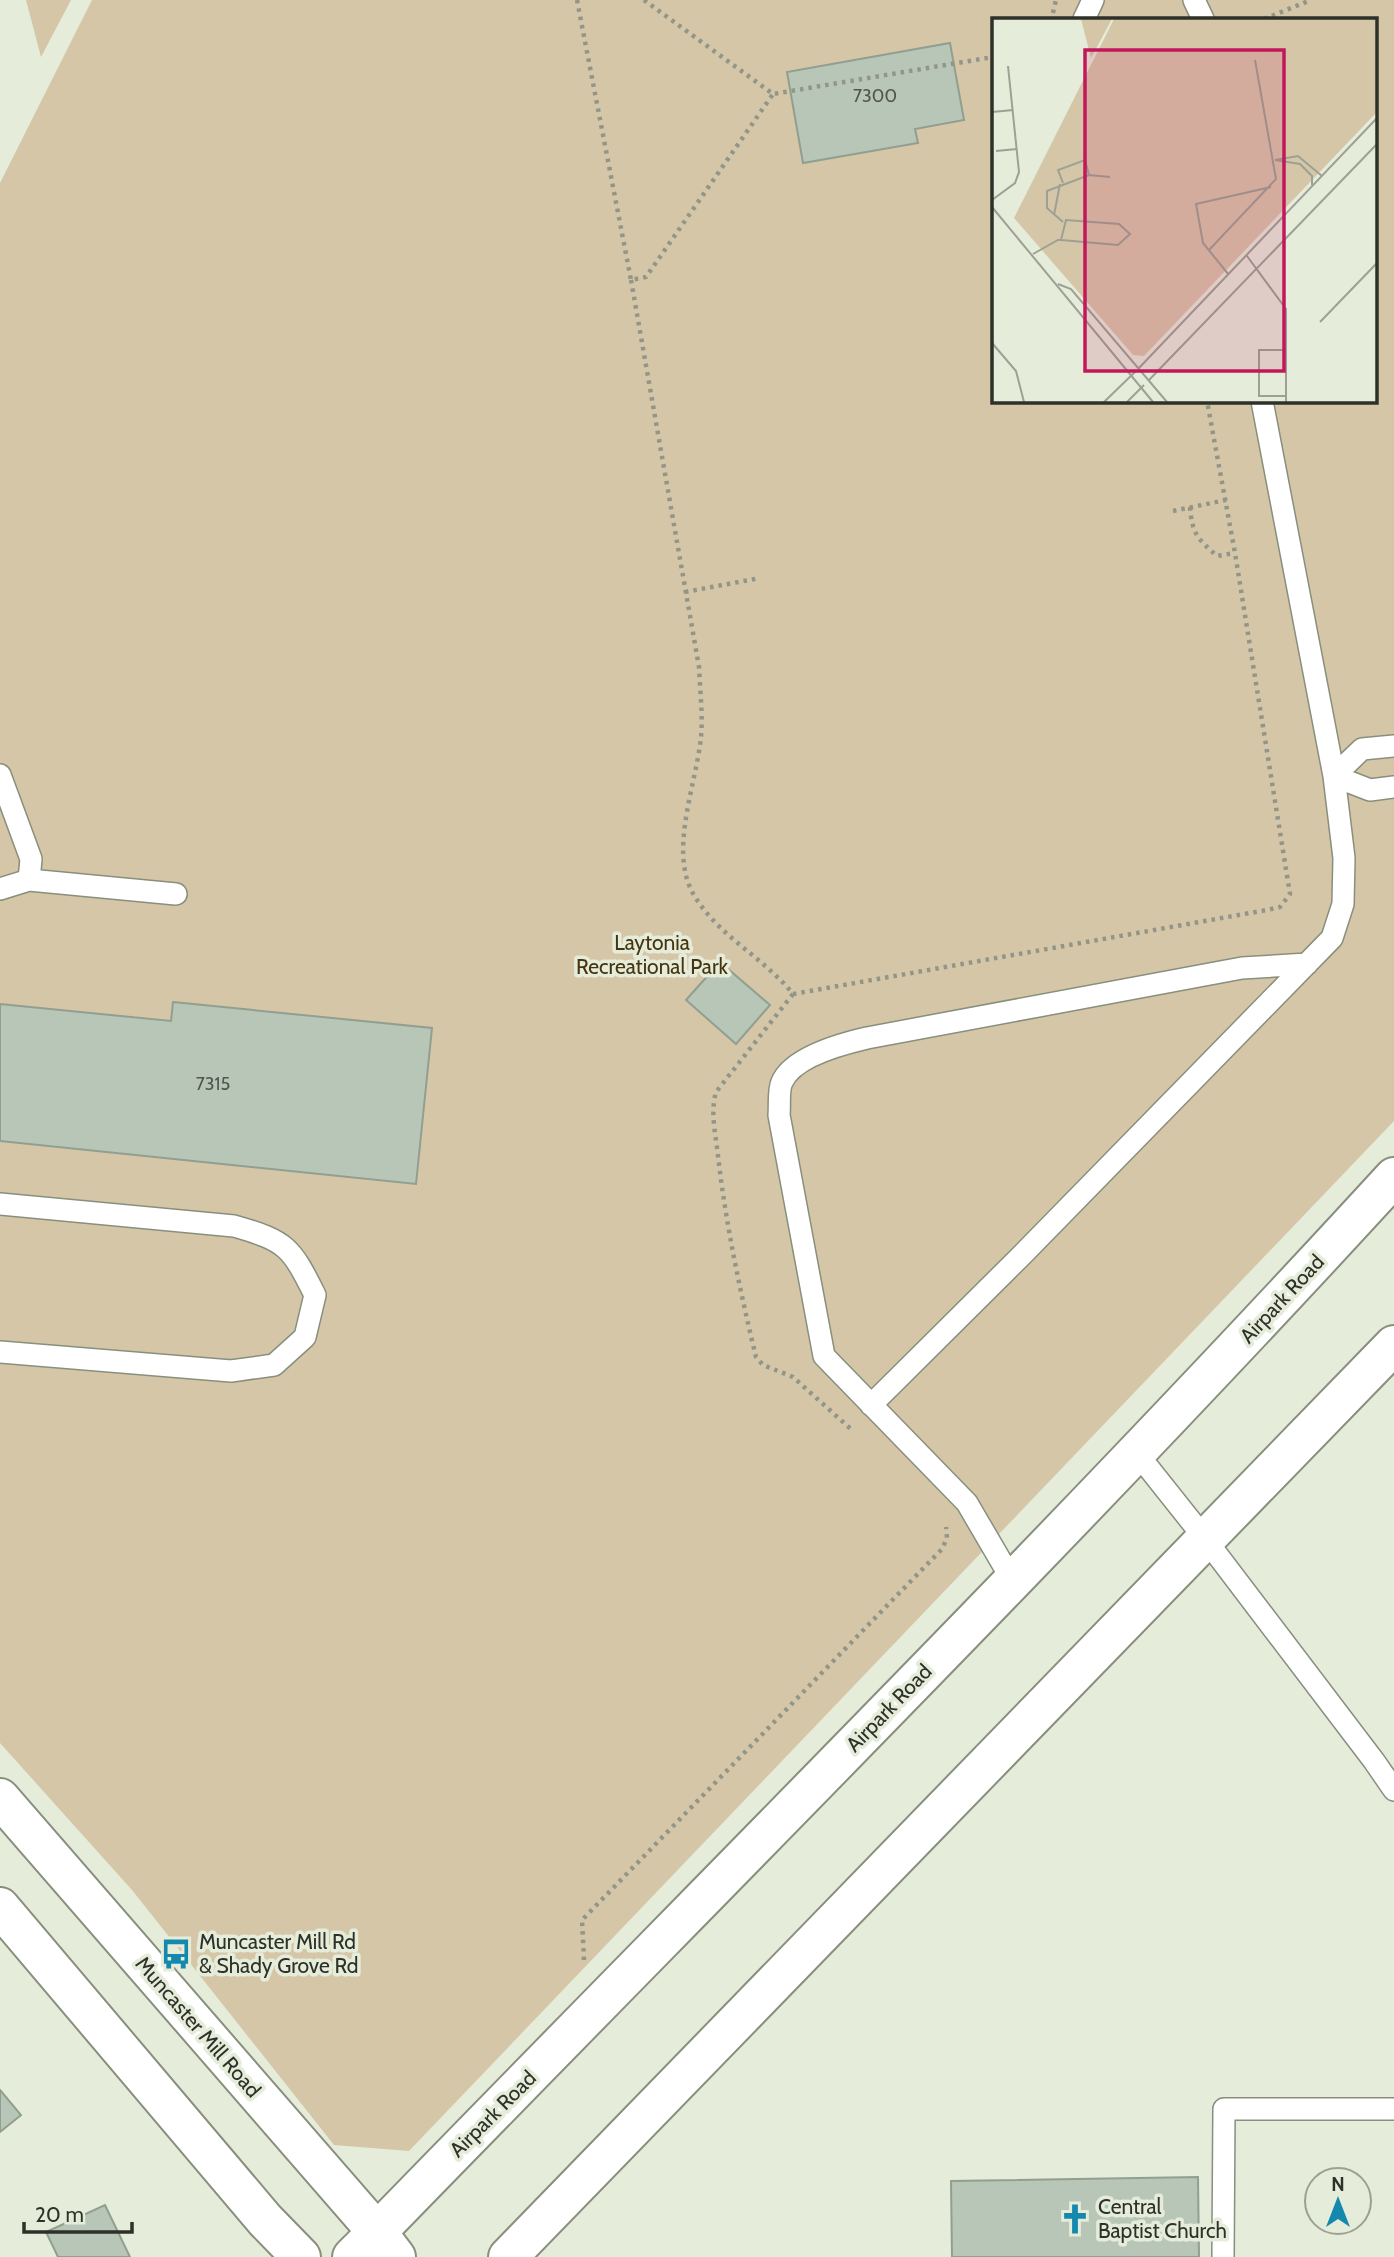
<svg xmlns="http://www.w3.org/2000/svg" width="1394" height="2257" viewBox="0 0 1394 2257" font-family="Cabin,sans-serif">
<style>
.green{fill:#d6c6a8;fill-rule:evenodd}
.building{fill:#b7c6b7;stroke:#919f90;stroke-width:2}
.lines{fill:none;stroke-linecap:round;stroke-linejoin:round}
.service-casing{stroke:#888f7d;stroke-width:24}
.tertiary-casing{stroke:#888f7d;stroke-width:42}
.secondary-casing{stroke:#888f7d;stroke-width:42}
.primary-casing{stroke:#888f7d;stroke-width:42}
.path{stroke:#919688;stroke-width:4.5;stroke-dasharray:3.5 5;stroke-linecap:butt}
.service{stroke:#fff;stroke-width:21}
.tertiary{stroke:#fff;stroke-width:38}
.secondary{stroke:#fff;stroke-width:38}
.primary{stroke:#fff;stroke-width:38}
.labels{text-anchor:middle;stroke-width:7;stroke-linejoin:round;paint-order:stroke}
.number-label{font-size:18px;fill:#50564c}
.park-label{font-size:21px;fill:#45340f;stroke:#e5ecd9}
.street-label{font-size:21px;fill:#2e3129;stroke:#e5ecd9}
.poi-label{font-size:21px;fill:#2e3129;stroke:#e5ecd9;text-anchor:start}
.inset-road{fill:none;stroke:#9ca193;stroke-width:2}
.view{fill:#c2185b;fill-opacity:0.15;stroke:#c2185b;stroke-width:3.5}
.inset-edge{fill:none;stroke:#2e3129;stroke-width:3.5}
</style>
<rect width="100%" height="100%" fill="#e5ecd9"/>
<!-- green -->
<path class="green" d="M26 0H71L41 57Z
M92 0H1394V1121L409 2151 334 2145 132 1890 0 1743V183ZM993 19H1375V401H993Z"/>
<!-- building -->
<path class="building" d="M950 43 964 120 915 129 918 143 803 163 787 72Z
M720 962 770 1005 736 1044 686 1000Z
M173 1002 432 1028 416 1184 0 1141V1004L171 1021Z
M0 2090 21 2115 0 2132Z
M1198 2177 1199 2257H952L951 2181Z
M105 2205 130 2257H58L46 2232Z"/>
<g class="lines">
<!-- service casing -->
<g class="service-casing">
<path id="service" d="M1194 0 1203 19
M1084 19 1093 0
M1394 746 1362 749 1334 776 1370 790 1394 787
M0 775 31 859 29 880
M0 889 29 880 176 894
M0 1204 234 1226C287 1241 291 1247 315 1295L305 1337 274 1365 231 1371 0 1352
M871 1405 1022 1255 1332 938 1343 904 1344 858 1334 776 1262 401
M1136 1452 1206 1540 1374 1761 1394 1790
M1012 1580 967 1503 824 1356 779 1115C780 1105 778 1090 782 1082 793 1057 841 1044 867 1038L1242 968 1307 964
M1223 2257 1224 2109H1394"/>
</g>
<!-- tertiary casing -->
<g class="tertiary-casing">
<path id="tertiary" d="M377 2232C717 1882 1064 1537 1394 1177
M508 2257 1394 1345"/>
</g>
<!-- secondary casing -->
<g class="secondary-casing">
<path id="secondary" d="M0 1798 377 2232
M0 1907 265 2220 301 2257"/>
</g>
<!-- primary casing -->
<g class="primary-casing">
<path id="primary" d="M352 2257 377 2232 396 2257"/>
</g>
<!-- path -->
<path class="path" d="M577 0 631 280 646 277 773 94
M644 0 773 94 993 57
M1053 13 1056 0
M1264 19 1311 0
M631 280 699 667C700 691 703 714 701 737 696 787 666 856 697 900 722 938 765 959 793 994L1267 910 1280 907 1290 894 1235 553 1207 401
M1190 507C1192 534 1198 539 1217 556L1235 553
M1173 511 1226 500
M685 592 760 578
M793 994 716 1092C710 1113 716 1136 718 1156 726 1225 740 1291 756 1357L763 1365 793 1377 853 1431
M584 1960 582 1920 942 1549 947 1538 946 1527"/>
<!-- service -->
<use href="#service" class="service"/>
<!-- tertiary -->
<use href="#tertiary" class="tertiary"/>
<!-- secondary -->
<use href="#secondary" class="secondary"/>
<!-- primary -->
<use href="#primary" class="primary"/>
</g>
<!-- icons -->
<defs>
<g id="bus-bare" transform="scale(2.415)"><path d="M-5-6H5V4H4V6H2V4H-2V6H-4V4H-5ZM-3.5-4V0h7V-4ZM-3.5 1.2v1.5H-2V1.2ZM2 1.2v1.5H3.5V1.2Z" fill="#1589ad" stroke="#e5ecd9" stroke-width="2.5" paint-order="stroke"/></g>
<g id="church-bare" transform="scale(2.415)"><path d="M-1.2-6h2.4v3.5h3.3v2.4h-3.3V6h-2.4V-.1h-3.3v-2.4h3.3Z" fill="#1589ad" stroke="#e5ecd9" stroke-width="2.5" paint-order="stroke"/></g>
</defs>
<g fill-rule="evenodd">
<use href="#bus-bare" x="176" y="1954"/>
<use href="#church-bare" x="1075" y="2219"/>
</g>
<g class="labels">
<!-- number labels -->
<g class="number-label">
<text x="875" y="102">7300</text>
<text x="213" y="1090">7315</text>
</g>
<!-- park labels -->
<g class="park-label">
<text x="652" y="950">Laytonia<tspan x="652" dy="24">Recreational Park</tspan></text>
</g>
<!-- street labels -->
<g class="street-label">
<text transform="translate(1282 1299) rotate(-47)" y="7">Airpark Road</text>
<text transform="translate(889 1708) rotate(-46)" y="7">Airpark Road</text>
<text transform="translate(198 2027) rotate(49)" y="7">Muncaster Mill Road</text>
<text transform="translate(493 2114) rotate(-45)" y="7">Airpark Road</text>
</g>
<!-- poi labels -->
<g class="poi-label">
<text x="199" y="1949">Muncaster Mill Rd<tspan x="199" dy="24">&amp; Shady Grove Rd</tspan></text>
<text x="1098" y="2214">Central<tspan x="1098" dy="24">Baptist Church</tspan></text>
</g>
</g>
<!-- overview -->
<g transform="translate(992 18)">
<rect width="385" height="385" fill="#e5ecd9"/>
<path d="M89 1H120L99 40ZM122 1H385V94L152 338 141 337 22 200Z" fill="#d6c6a8"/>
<path class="inset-road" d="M0 94 21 92M4 133 25 131M283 142 306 138 330 158M283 142 308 146 320 158V167M71 165 66 152 93 142 97 157M0 182 23 165 27 154 16 48M0 189 161 384M62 197 68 166M71 204 55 190V173L97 157 118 159M217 232 284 161 263 42M41 236 66 222H69L126 227 138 216 127 206 74 202 69 222M255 238 294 291V384M237 257 211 225 204 186 279 169M66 266 79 271 175 384M328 304 385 245M0 325 24 353 32 384M147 350 385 100M157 362 385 126M294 378H267V332H294M112 384 144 353M135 384 152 367"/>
<path class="view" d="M93 32H292V353H93Z"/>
<rect width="385" height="385" class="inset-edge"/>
</g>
<!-- north arrow -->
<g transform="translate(1338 2201)"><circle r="33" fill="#e5ecd9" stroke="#9ca193" stroke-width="2"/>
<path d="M0-5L12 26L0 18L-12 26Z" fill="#1589ad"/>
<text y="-10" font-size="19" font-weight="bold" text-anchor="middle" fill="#2e3129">N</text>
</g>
<!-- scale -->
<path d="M24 2222v10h108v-10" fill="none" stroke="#2e3129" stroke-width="3.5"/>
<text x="35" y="2222" font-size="21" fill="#2e3129" stroke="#e5ecd9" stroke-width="5" paint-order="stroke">20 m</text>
</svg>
